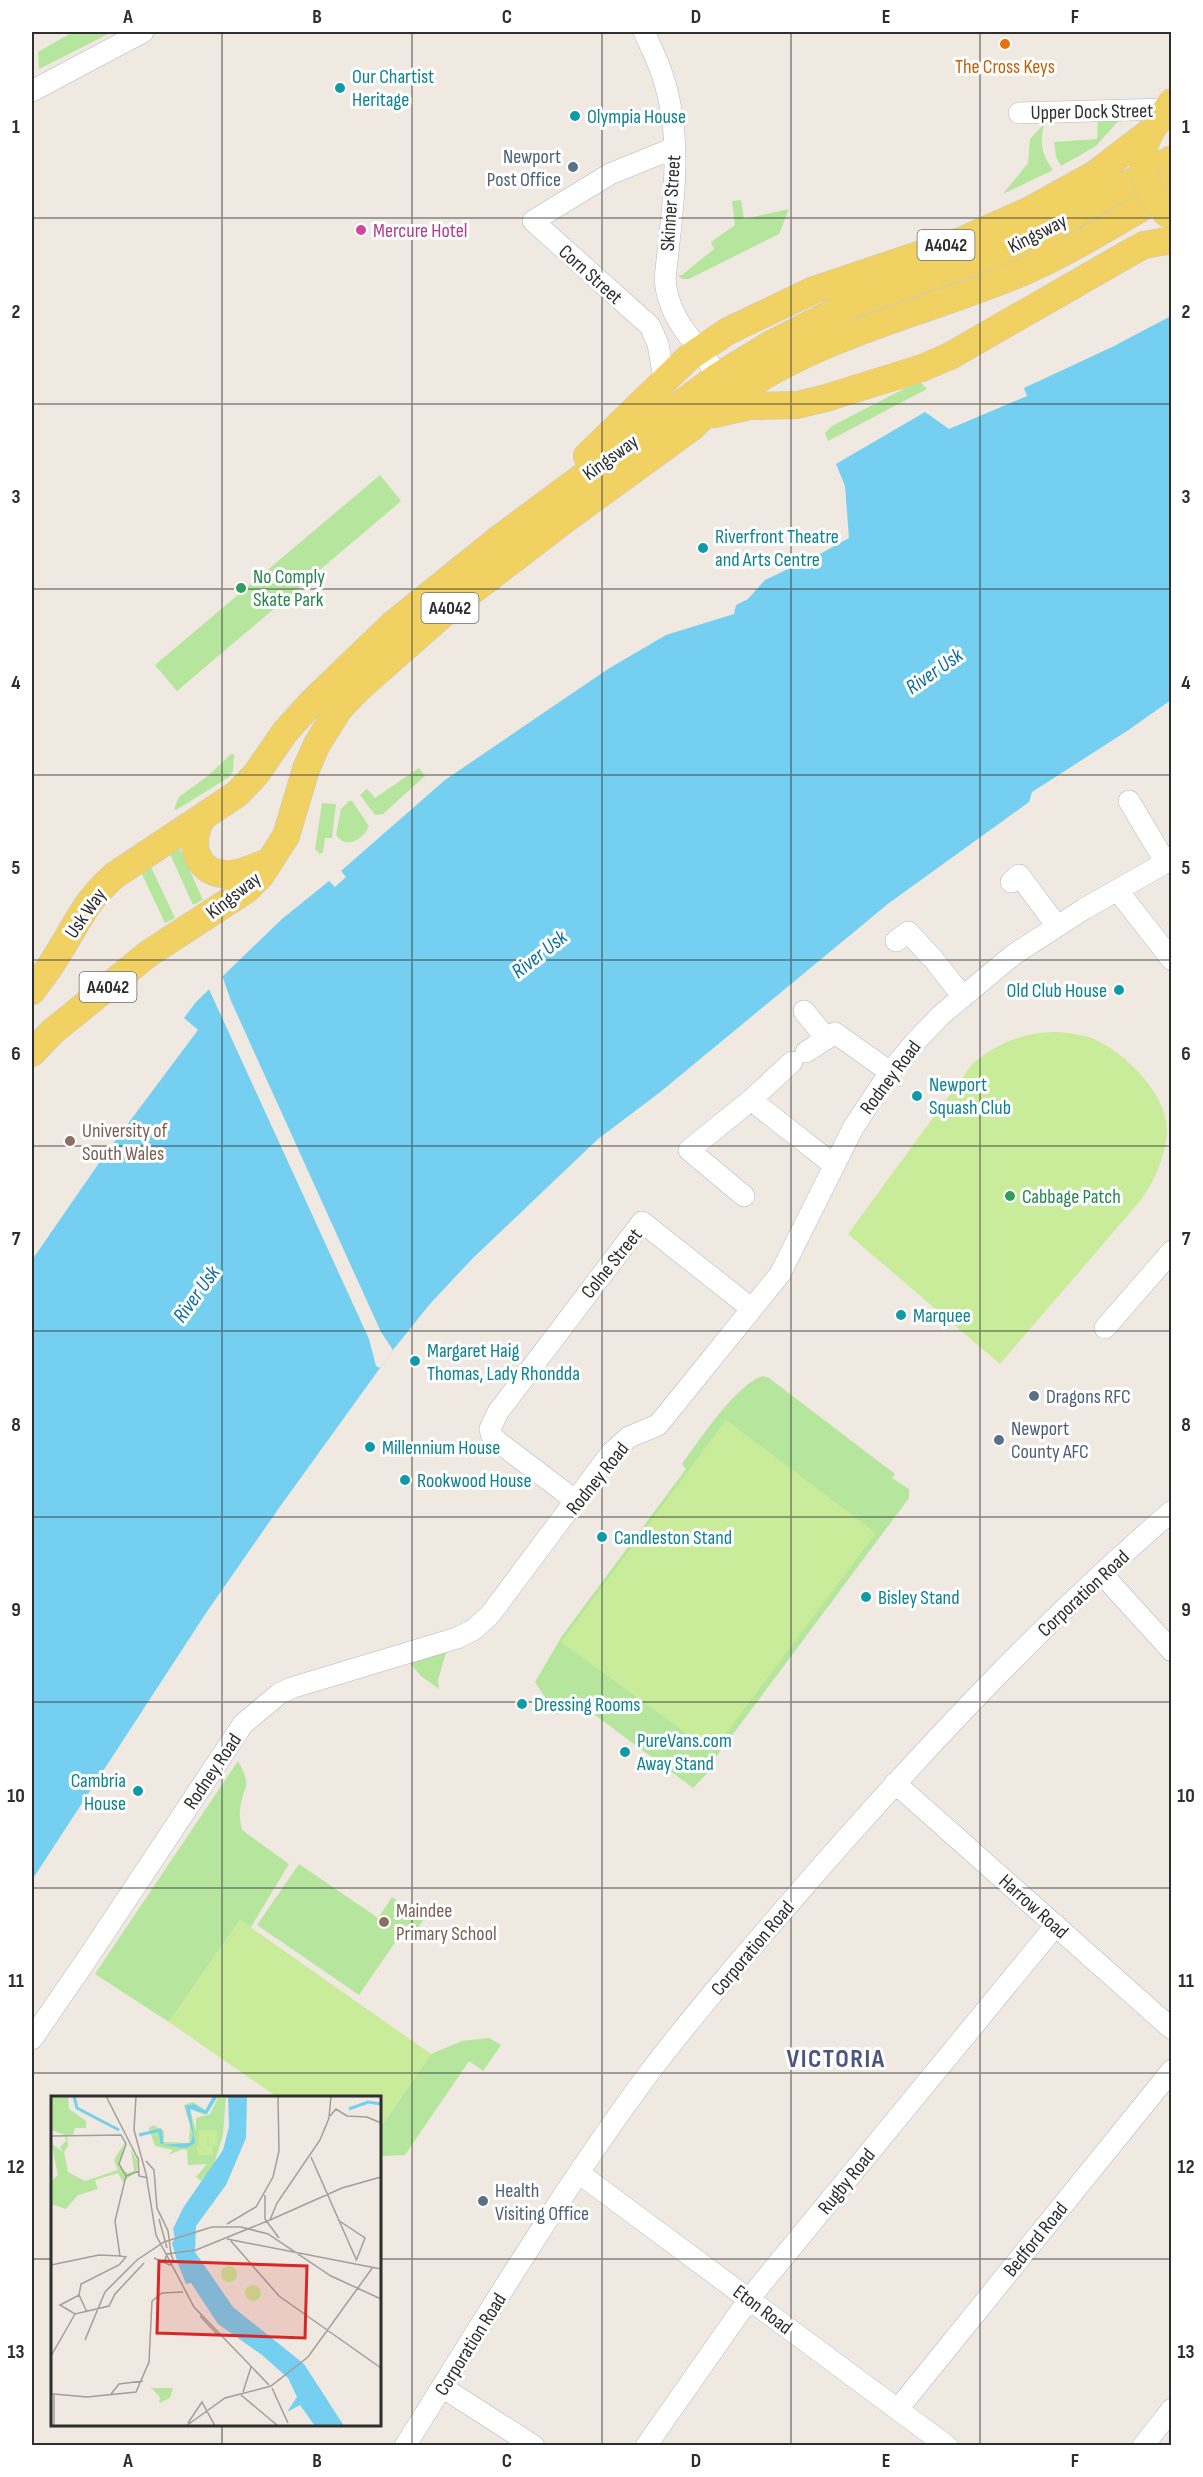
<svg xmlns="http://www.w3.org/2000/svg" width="1203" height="2477" viewBox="0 0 1203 2477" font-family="'Sofia Sans Condensed',sans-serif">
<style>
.green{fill:#b6e59e}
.pitch{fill:#c9ec9a}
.water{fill:#75cff0}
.pier{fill:#efe9e1}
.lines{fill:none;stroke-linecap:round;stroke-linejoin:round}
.minor-casing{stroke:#b4b7c1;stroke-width:22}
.major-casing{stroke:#c9c9c9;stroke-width:28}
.minor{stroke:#fff;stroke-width:21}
.major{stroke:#f2d163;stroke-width:27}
.major-bridge-casing{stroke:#c9c9c9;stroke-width:28;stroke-linecap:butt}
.major-bridge{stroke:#f2d163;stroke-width:27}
.grid{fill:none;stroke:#2e2e2e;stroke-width:1.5;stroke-opacity:0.55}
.food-dot{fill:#e8710a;stroke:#fff;stroke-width:2}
.culture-dot{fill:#0f9aa8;stroke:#fff;stroke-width:2}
.service-dot{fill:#5c6f8a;stroke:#fff;stroke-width:2}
.hotel-dot{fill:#d1479c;stroke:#fff;stroke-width:2}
.leisure-dot{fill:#2e9e5b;stroke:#fff;stroke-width:2}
.education-dot{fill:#8d6e63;stroke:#fff;stroke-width:2}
.labels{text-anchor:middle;stroke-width:6;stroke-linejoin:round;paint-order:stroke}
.shield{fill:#fff;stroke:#6d6d6d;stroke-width:1.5}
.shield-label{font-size:18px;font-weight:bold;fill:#2e2e2e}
.food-label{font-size:20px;fill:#c56008;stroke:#fff}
.culture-label{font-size:20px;fill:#0d838f;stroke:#fff;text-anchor:start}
.street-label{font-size:20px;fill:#2e2e2e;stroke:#fff}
.service-label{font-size:20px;fill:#4e5e75;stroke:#fff;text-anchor:start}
.hotel-label{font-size:20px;fill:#b23c85;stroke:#fff;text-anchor:start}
.leisure-label{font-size:20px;fill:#27864d;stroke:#fff;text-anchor:start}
.education-label{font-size:20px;fill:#785e54;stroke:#fff;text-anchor:start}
.water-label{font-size:21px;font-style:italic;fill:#0d6fa3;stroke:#fff}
.district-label{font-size:26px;font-weight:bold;letter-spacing:1.5px;fill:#4d5680;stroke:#fff}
.inset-river{fill:none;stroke:#75cff0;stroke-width:3}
.inset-road{fill:none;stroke:#a29e99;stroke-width:1.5}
.view{fill:#d62828;fill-opacity:0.15;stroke:#d62828;stroke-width:3}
.inset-edge{fill:none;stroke:#2e2e2e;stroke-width:3}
.neatline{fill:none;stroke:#2e2e2e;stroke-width:2}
.grid-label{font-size:20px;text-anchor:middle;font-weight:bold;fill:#2e2e2e}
</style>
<rect width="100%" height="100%" fill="#efe9e1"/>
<!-- green -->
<path class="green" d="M73 32H112L39 69 38 52Z
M1121 118 1096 146 1061 166 1056 157 1054 142 1097 139 1098 120Z
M1044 124C1040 144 1041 153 1053 170L1003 194 1028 163 1030 139Z
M741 200 744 219 789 209 779 234 689 279H682L678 275H682L714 249 711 242 735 225 732 201Z
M919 381 927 389 828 441 825 433 832 426Z
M380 475 401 501 177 691 155 665Z
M231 754H234L233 771 229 777 176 810 174 809 179 797 209 775Z
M419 768 425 776 383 814 375 815 360 795 367 789 375 798Z
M349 801H352L369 826C364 839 346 850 336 835L341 809Z
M322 803 336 804 332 838H325L323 852 320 854 315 849Z
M180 849 203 900 193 905 170 854Z
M151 867 175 918 165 923 141 872Z
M763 1376 769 1378 895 1474 892 1478 909 1489V1498L713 1761 716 1764 693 1788 571 1697 557 1715 535 1682 562 1636 686 1469 682 1464C699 1441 736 1384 763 1376Z
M447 1649 438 1680 439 1689 421 1676 409 1662Z
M238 1761C254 1789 242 1785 240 1811 239 1816 241 1824 242 1830L289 1864 251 1927 240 1920 169 2022 95 1974Z
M299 1864 378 1918 392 1897 424 1919 416 1931 407 1925 359 1995 257 1925Z
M489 2038 501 2045 483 2071 469 2061 405 2155 380 2156V2128L431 2054 462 2041Z"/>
<!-- pitch -->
<path class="pitch" d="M1058 1032C1070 1033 1083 1035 1094 1039 1125 1053 1166 1093 1167 1129 1167 1153 1154 1183 1140 1201L1000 1364 848 1234 973 1063C1000 1042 1024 1032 1058 1032Z
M726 1420 876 1533 712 1752 561 1642Z
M240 1920 431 2054 380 2128V2098L277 2097 169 2022Z"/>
<!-- water -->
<path class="water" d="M1171 316V700L1127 731 1032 792 1029 802 889 903 659 1093 598 1139 472 1259 429 1305 393 1350 279 1508 206 1613 32 1880V1260L106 1153 198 1030 184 1018 196 1002 282 919 329 881 335 887 346 877 341 871 445 780 608 669 666 635 734 614 736 605 748 599 765 580 820 554 849 538 845 486 836 464 925 412 949 429 1027 396 1024 388 1112 347Z"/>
<!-- pier -->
<path class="pier" d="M222 975 231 1001 381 1332 393 1350 380 1368 376 1366 369 1339 208 987Z"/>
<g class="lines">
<!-- minor casing -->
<g class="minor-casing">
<path id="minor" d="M644 32C650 45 657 59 662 74 685 141 672 211 665 279 668 318 691 337 712 367L717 377V391
M32 91 143 32
M1019 113 1165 109
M664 379 658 344 650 326 533 221 610 174 674 148
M1129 801 1166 863
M1011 882 1019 875 1057 926
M1118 891 1172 960
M896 941 908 932 934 960 963 997
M804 1011 826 1038
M806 1052 835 1033 890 1072
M751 1100 834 1165
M744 1196 689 1150 751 1100 792 1062
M1105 1328 1172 1251
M576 1501 497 1441 492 1436 490 1429 498 1412 642 1222 752 1309
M1102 1574 1172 1651
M895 1783 1172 2029
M32 2039 89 1956 243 1724 279 1694 291 1688 457 1638 473 1630 489 1616 611 1453 629 1437 658 1425 780 1274 853 1128 890 1072 916 1041 941 1015 1013 955 1084 909 1172 859
M580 2174 947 2446
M442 2387 534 2446
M898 2409 1172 2070
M405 2446C483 2322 562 2190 649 2073 703 2002 762 1935 821 1867 931 1742 1045 1620 1172 1511
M646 2446 749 2299 1056 1925
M1143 2446 1172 2409"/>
</g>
<!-- major casing -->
<g class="major-casing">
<path id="major" d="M1144 147 1150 132 1172 102
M714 414 750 406 797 405 826 398 922 368 950 356 1131 252 1144 245 1172 240
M587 456 688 358 728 331 814 290 963 240 1030 210 1095 174 1150 132
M202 818C187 843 196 876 230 874 244 873 257 866 270 861
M32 991C40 980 49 969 56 957 77 924 84 902 115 875L237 794 256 774 285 732 313 701 392 625 500 538 717 377 771 344 826 316 856 303 992 255 1038 235 1172 159
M32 1053 52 1032 148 954 246 890 261 875 286 836 306 769 317 744 339 709 358 689 451 607 570 516 691 428C704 415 718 405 734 395 823 333 926 313 1023 272 1075 249 1123 218 1172 190"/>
</g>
<!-- minor -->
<use href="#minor" class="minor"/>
<!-- major -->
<use href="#major" class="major"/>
<!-- major-bridge casing -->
<g class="major-bridge-casing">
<path id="major-bridge" d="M1143 166 1150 193 1167 214"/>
</g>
<!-- major-bridge -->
<use href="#major-bridge" class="major-bridge"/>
</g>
<!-- grid -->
<path class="grid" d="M222 32V2098M412 32V2446M602 32V2446M791 32V2446M980 32V2446M32 218H1172M32 404H1172M32 589H1172M32 775H1172M32 960H1172M32 1146H1172M32 1331H1172M32 1517H1172M32 1702H1172M32 1888H1172M32 2073H1172M32 2259H52M380 2259H1172M222 2424V2446"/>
<!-- markers -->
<circle class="food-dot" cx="1005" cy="44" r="6"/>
<g class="culture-dot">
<circle cx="340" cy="88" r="6"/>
<circle cx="575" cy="116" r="6"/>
<circle cx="703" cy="548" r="6"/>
<circle cx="1119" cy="990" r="6"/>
<circle cx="917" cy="1096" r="6"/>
<circle cx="901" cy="1315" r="6"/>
<circle cx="415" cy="1361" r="6"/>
<circle cx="370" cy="1447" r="6"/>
<circle cx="405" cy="1480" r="6"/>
<circle cx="602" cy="1537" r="6"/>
<circle cx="866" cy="1597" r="6"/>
<circle cx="522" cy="1704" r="6"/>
<circle cx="625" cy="1752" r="6"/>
<circle cx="138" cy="1791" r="6"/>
</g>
<g class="service-dot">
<circle cx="573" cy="167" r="6"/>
<circle cx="1034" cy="1396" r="6"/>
<circle cx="999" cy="1440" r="6"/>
<circle cx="483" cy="2201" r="6"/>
</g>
<circle class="hotel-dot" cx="361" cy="230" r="6"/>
<g class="leisure-dot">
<circle cx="241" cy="588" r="6"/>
<circle cx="1010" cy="1196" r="6"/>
</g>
<g class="education-dot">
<circle cx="70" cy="1141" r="6"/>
<circle cx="384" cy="1922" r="6"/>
</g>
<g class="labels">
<!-- shield labels -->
<g class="shield">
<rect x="917.5" y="230" width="57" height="30" rx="4.5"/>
<rect x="421.5" y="593" width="57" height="30" rx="4.5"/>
<rect x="79.5" y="972" width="57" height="30" rx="4.5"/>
</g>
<g class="shield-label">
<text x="946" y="251">A4042</text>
<text x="450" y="614">A4042</text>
<text x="108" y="993">A4042</text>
</g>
<!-- food labels -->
<g class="food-label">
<text x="1005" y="73">The Cross Keys</text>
</g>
<!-- culture labels -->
<g class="culture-label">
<text x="352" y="83">Our Chartist<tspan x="352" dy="23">Heritage</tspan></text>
<text x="587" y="123">Olympia House</text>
<text x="715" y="543">Riverfront Theatre<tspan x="715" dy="23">and Arts Centre</tspan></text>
<text x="1107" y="997" text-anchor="end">Old Club House</text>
<text x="929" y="1091">Newport<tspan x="929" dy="23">Squash Club</tspan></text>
<text x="913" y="1322">Marquee</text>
<text x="427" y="1357">Margaret Haig<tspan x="427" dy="23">Thomas, Lady Rhondda</tspan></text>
<text x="382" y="1454">Millennium House</text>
<text x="417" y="1487">Rookwood House</text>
<text x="614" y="1544">Candleston Stand</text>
<text x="878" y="1604">Bisley Stand</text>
<text x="534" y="1711">Dressing Rooms</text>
<text x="637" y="1747">PureVans.com<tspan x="637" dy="23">Away Stand</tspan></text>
<text x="126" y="1787" text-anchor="end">Cambria<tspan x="126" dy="23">House</tspan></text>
</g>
<!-- street labels -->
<g class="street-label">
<text transform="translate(1092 111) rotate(-1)" y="7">Upper Dock Street</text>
<text transform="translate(670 203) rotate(-86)" y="7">Skinner Street</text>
<text transform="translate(1037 233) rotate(-27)" y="7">Kingsway</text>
<text transform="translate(591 274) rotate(42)" y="7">Corn Street</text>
<text transform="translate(610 457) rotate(-36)" y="7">Kingsway</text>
<text transform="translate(233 895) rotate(-38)" y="7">Kingsway</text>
<text transform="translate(85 913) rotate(-55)" y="7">Usk Way</text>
<text transform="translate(890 1077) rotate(-53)" y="7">Rodney Road</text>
<text transform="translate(611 1263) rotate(-51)" y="7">Colne Street</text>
<text transform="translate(597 1478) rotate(-51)" y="7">Rodney Road</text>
<text transform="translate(1083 1593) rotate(-43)" y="7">Corporation Road</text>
<text transform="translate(212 1771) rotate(-56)" y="7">Rodney Road</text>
<text transform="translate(1034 1906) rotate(42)" y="7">Harrow Road</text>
<text transform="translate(752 1948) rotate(-50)" y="7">Corporation Road</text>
<text transform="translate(846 2181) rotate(-51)" y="7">Rugby Road</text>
<text transform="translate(1035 2239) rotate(-51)" y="7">Bedford Road</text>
<text transform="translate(763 2309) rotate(37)" y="7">Eton Road</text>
<text transform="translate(470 2344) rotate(-58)" y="7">Corporation Road</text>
</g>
<!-- service labels -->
<g class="service-label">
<text x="561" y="163" text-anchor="end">Newport<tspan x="561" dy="23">Post Office</tspan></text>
<text x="1046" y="1403">Dragons RFC</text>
<text x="1011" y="1435">Newport<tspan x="1011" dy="23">County AFC</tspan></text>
<text x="495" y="2197">Health<tspan x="495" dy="23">Visiting Office</tspan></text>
</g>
<!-- hotel labels -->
<g class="hotel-label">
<text x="373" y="237">Mercure Hotel</text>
</g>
<!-- leisure labels -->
<g class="leisure-label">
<text x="253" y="583">No Comply<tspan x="253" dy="23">Skate Park</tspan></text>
<text x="1022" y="1203">Cabbage Patch</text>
</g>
<!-- education labels -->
<g class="education-label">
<text x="82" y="1137">University of<tspan x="82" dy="23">South Wales</tspan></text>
<text x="396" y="1917">Maindee<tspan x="396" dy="23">Primary School</tspan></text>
</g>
<!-- water labels -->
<g class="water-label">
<text transform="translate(934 671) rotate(-35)" y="7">River Usk</text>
<text transform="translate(539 954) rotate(-38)" y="7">River Usk</text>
<text transform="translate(196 1294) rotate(-54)" y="7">River Usk</text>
</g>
<!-- district labels -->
<g class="district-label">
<text x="836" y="2067">VICTORIA</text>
</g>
</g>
<!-- overview -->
<g transform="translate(51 2096)">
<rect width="330" height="330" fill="#efe9e1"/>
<path d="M0 0H17L18 13 35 25V32H24L22 39H16L17 50 13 56 17 76 34 85 67 74 63 64 74 46 68 70 76 77 83 75 80 53 86 65V75L72 86 67 77 44 84 47 93 27 99 15 113 0 108V85L7 79 0 47 12 56 9 51 15 45 14 39 0 34ZM162 0H167L154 19 139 13 145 35V22L159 18 168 0H175L172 39 162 71 150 85 145 81 156 68 137 69 136 54 132 53 117 59 122 54 104 50 98 32 102 29 113 35V46L138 47 139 29 133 9 142 6 155 14ZM100 292H122L119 302 108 307 109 301Z" fill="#b6e59e"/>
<path d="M148 34H166V50H158L157 37 156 50 162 51V59H146V51L155 50H148ZM170 178a8 8 0 1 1 16 0a8 8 0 1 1-16 0ZM194 197a8 8 0 1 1 16 0a8 8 0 1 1-16 0Z" fill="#c9ec9a"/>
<path d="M162 0H167L156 18 139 13 144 47 135 52 111 49 140 47 142 38 134 10 143 8 154 15ZM177 0H196L195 42 175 89 145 130 144 156 182 211 253 268 293 330H264L249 309 236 316 246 301 237 282 211 259 167 228 140 187 135 188 126 165 121 147 124 143 122 133 132 112 172 54 178 31Z" fill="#75cff0"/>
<path class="inset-river" d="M23 0 26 12 68 34M298 13 317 6 330 8M88 39 109 34 111 48"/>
<path class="inset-road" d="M55 0 88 65M85 0 83 34 95 78 105 139 143 211 218 289M279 20 285 13 296 20 316 21 330 27M0 40 70 39 75 48 68 68 75 80M87 61 88 80 97 82M260 61 305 163M95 65 103 74 106 112 117 135 120 158M214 99V123L228 142M108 123 116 152M219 124 291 92 330 81M287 124 314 142 305 165M176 128 205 111 222 81 228 55 227 0M176 143 330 173M180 145 228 200 330 272M103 162 119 169 122 163 120 158M113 166 116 158 145 154 219 124 226 107 269 44 278 22 280 0M0 169 48 159 69 160 64 125 75 80 88 75M28 199 30 188 68 169 75 161 69 160M13 207 9 209 24 218 58 210 64 198 93 167M13 207 28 199 36 216M149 220 167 239M34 244 54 196 86 164 113 146 161 131H190L217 138 280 180 330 203M0 260 24 218M221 292 237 327M192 296 200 271M0 298H3V330M3 298 36 301 85 296 98 266 101 205 111 197 132 196M60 298 68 288 92 285M190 299 227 330M137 327 151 306 164 330M135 330 174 302 220 290 257 261 322 171"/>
<path class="view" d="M108 165 256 170 254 242 106 237Z"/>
<rect width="330" height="330" class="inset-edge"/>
</g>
<!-- border -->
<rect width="1203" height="2477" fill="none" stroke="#ffffff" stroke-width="66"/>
<rect x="33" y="33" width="1137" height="2411" class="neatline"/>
<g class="grid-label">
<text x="128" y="23">A</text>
<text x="317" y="23">B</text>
<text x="507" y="23">C</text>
<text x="696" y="23">D</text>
<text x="886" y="23">E</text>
<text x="1075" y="23">F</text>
<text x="16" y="133">1</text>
<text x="1186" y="133">1</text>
<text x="16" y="318">2</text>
<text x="1186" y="318">2</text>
<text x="16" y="503">3</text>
<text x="1186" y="503">3</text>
<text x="16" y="689">4</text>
<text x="1186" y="689">4</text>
<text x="16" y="874">5</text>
<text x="1186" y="874">5</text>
<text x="16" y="1060">6</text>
<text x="1186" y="1060">6</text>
<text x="16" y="1245">7</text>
<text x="1186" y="1245">7</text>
<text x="16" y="1431">8</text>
<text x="1186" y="1431">8</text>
<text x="16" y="1616">9</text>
<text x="1186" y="1616">9</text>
<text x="16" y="1802">10</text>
<text x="1186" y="1802">10</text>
<text x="16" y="1987">11</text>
<text x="1186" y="1987">11</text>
<text x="16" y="2173">12</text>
<text x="1186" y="2173">12</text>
<text x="16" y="2358">13</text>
<text x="1186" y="2358">13</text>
<text x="128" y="2467">A</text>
<text x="317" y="2467">B</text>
<text x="507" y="2467">C</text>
<text x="696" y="2467">D</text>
<text x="886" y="2467">E</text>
<text x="1075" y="2467">F</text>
</g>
</svg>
